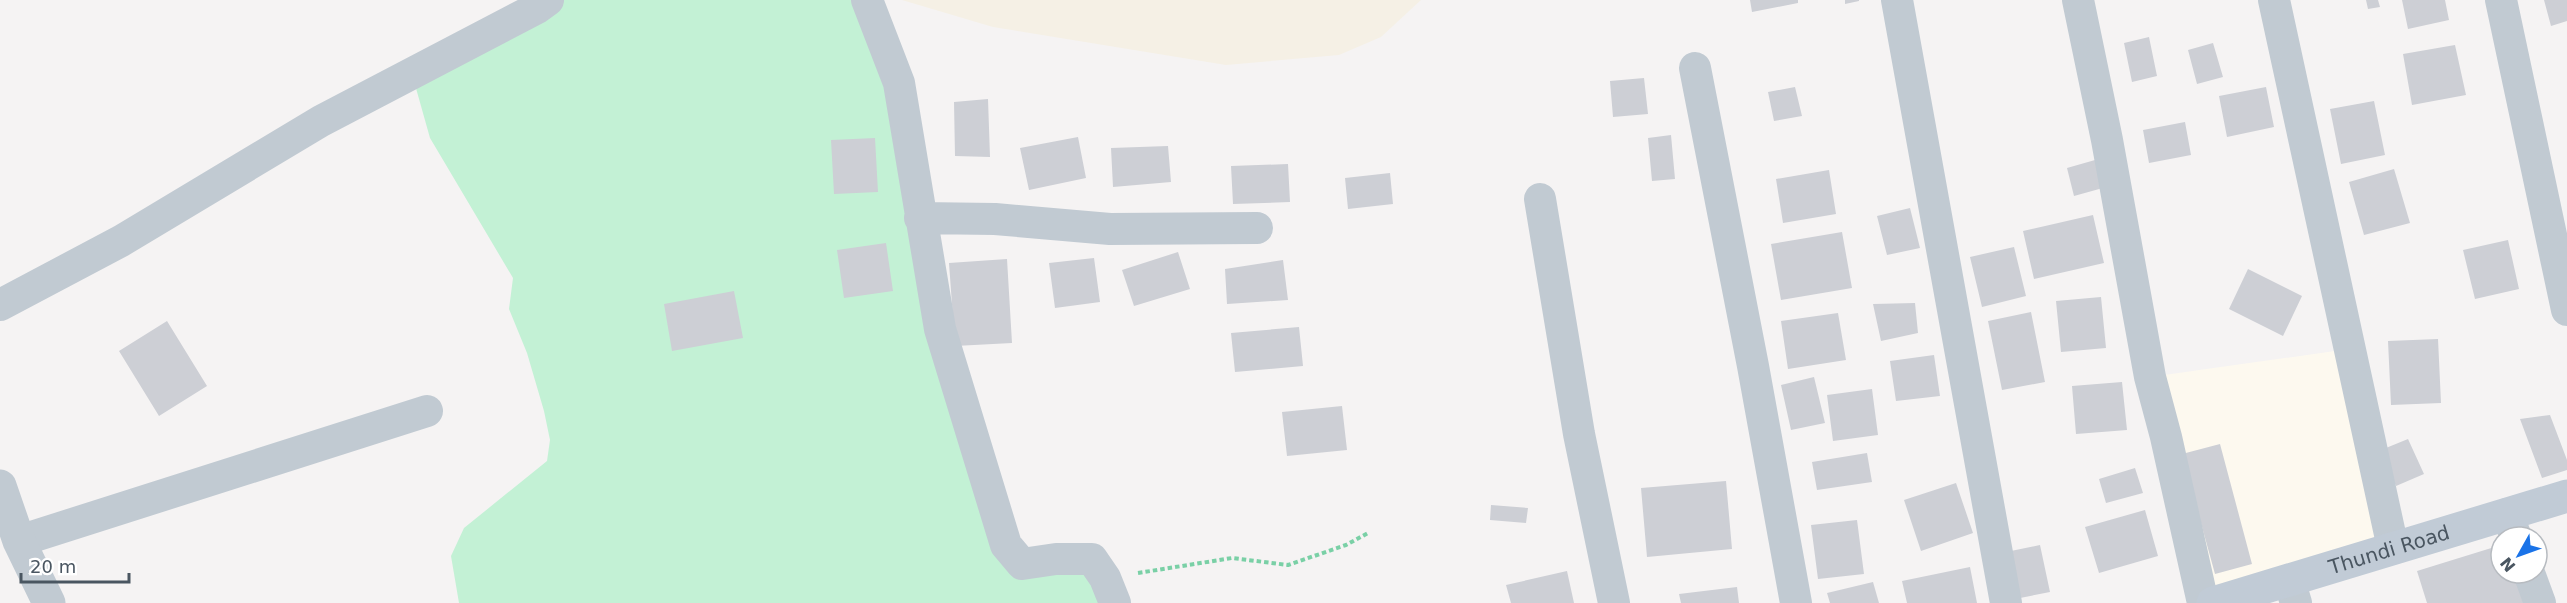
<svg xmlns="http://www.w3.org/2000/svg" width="2567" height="603" viewBox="0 0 2567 603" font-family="'DejaVu Sans',sans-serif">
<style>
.commercial{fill:#fdf9ef}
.green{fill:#c3f1d5}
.sand{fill:#f5f0e5}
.building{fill:#cdcfd5}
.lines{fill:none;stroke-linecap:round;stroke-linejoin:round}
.path{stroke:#7ad0a6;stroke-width:4;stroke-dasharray:4.5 3;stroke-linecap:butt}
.minor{stroke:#c1cad2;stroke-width:32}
.tertiary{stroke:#c1cad2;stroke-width:33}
.secondary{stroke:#c1cbd6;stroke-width:33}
.labels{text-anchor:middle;stroke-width:5;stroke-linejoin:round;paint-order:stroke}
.street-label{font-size:20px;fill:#4a5661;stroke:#fff}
</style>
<rect width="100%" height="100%" fill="#f5f3f3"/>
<!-- commercial -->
<path class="commercial" d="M2335 351 2393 548 2213 603 2150 377Z"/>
<!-- green -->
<path class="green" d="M548 0H867L1006 545 1092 559 1115 603H459L451 556 464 528 547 461 550 440 544 411 527 353 509 309 513 278 430 138 412 74Z"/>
<!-- sand -->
<path class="sand" d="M902 0H1421L1381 37 1339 55 1226 65 993 27Z"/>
<!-- building -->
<path class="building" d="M1750 0H1798V3L1752 12Z
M1845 0H1859V1L1845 4Z
M2366 0H2378L2380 7 2368 9Z
M2402 0H2445L2449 20 2408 29Z
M2544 0H2567V21L2551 26Z
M2149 37 2157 76 2132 82 2124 43Z
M2213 43 2223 77 2197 84 2188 50Z
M2455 45 2466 95 2412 105 2403 54Z
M1644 78 1648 114 1613 117 1610 81Z
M1795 87 1802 116 1774 121 1768 92Z
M2266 87 2274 127 2227 137 2219 96Z
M988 99 990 157 955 156 954 102Z
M2374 101 2385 155 2341 164 2330 109Z
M2185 122 2191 155 2149 163 2143 130Z
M1671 135 1675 179 1652 181 1648 138Z
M1078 137 1086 178 1029 190 1020 148Z
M875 138 878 192 834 194 831 140Z
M1168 146 1171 182 1113 187 1111 148Z
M2102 158 2110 186 2074 196 2067 168Z
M1288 164 1290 202 1233 204 1231 166Z
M2394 169 2410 223 2364 235 2349 182Z
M1829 170 1836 214 1783 223 1776 179Z
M1390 173 1393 204 1348 209 1345 178Z
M1910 208 1920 248 1887 255 1877 216Z
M2093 215 2104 263 2034 279 2023 231Z
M1842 232 1852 288 1781 300 1771 244Z
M2508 240 2519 289 2475 299 2463 250Z
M886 243 893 291 844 298 837 250Z
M2014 247 2026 296 1982 307 1970 257Z
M1178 252 1190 289 1134 306 1122 270Z
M1094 258 1100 302 1055 308 1049 263Z
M1007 259 1012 343 955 346 949 263Z
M1283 260 1288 300 1227 304 1225 269Z
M2248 269 2302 296 2283 336 2229 309Z
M734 291 743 338 672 351 664 304Z
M2101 297 2106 348 2061 352 2056 301Z
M1915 303 1918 333 1881 341 1873 304Z
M2031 312 2045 382 2002 390 1988 321Z
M1838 313 1846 360 1788 369 1781 321Z
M167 321 207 386 159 416 119 351Z
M1299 327 1303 366 1235 372 1231 333Z
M2438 339 2441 403 2391 405 2388 341Z
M1934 355 1940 396 1896 401 1890 361Z
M1814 377 1825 423 1791 430 1781 385Z
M2122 382 2127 430 2076 434 2072 386Z
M1872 389 1878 435 1833 441 1827 395Z
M1342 406 1347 450 1287 456 1282 412Z
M2550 415 2567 460V470L2542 478 2520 419Z
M2408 439 2424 474 2396 486 2381 450Z
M2220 444 2252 564 2215 574 2182 454Z
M1867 453 1872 482 1817 490 1812 462Z
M2135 468 2143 493 2106 503 2099 479Z
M1726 481 1732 549 1647 557 1641 488Z
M1956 483 1973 533 1921 551 1904 500Z
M1491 505 1528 508 1526 523 1490 520Z
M2145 510 2158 556 2099 573 2085 527Z
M1857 520 1864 574 1818 579 1811 525Z
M2040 545 2050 592 2015 599 2006 552Z
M2501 545V573H2515L2525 603H2427L2417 571Z
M1970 567 1977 603H1907L1902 581Z
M1567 571 1574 603H1511L1506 585Z
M1873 582 1879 603H1830L1827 593Z
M1737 587 1739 603H1681L1679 594Z"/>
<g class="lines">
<!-- path -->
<path class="path" d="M1138 573 1232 558 1288 565 1346 545 1368 533"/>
<!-- minor -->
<path class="minor" d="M867 0 899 83 940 329 1006 545 1022 564 1056 559H1092L1105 578 1115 603
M1897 0 2006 603
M2078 0 2107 140 2150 377 2166 437 2203 603
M2274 0 2393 548
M2501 0 2567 310
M1695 68 1753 366 1796 603
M1540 199 1579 434 1614 603
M920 218 995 219 1110 229 1257 228
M0 305 121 241 321 121 537 8 548 0
M2507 514 2516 537
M19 541 427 411
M2529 573 2540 603
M2289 580 2296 603"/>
<!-- tertiary -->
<path class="tertiary" d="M0 486 19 541 49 603"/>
<!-- secondary -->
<path class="secondary" id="s1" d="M2213 603 2567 496"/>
</g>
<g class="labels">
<!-- street labels -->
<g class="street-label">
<text dy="7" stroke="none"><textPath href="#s1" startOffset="184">Thundi Road</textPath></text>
</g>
</g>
<!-- north arrow -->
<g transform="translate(2519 555) rotate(230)"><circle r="28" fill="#ffffff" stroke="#b7bbc0" stroke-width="1.5"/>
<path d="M0-4.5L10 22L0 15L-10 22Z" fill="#1a73e8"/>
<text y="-9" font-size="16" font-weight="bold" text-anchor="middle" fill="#4a5661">N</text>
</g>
<!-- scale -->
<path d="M21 573v9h108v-9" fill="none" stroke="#4a5661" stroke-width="3"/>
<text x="30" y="573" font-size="18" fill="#4a5661" stroke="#ffffff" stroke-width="4.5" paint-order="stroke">20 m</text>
</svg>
